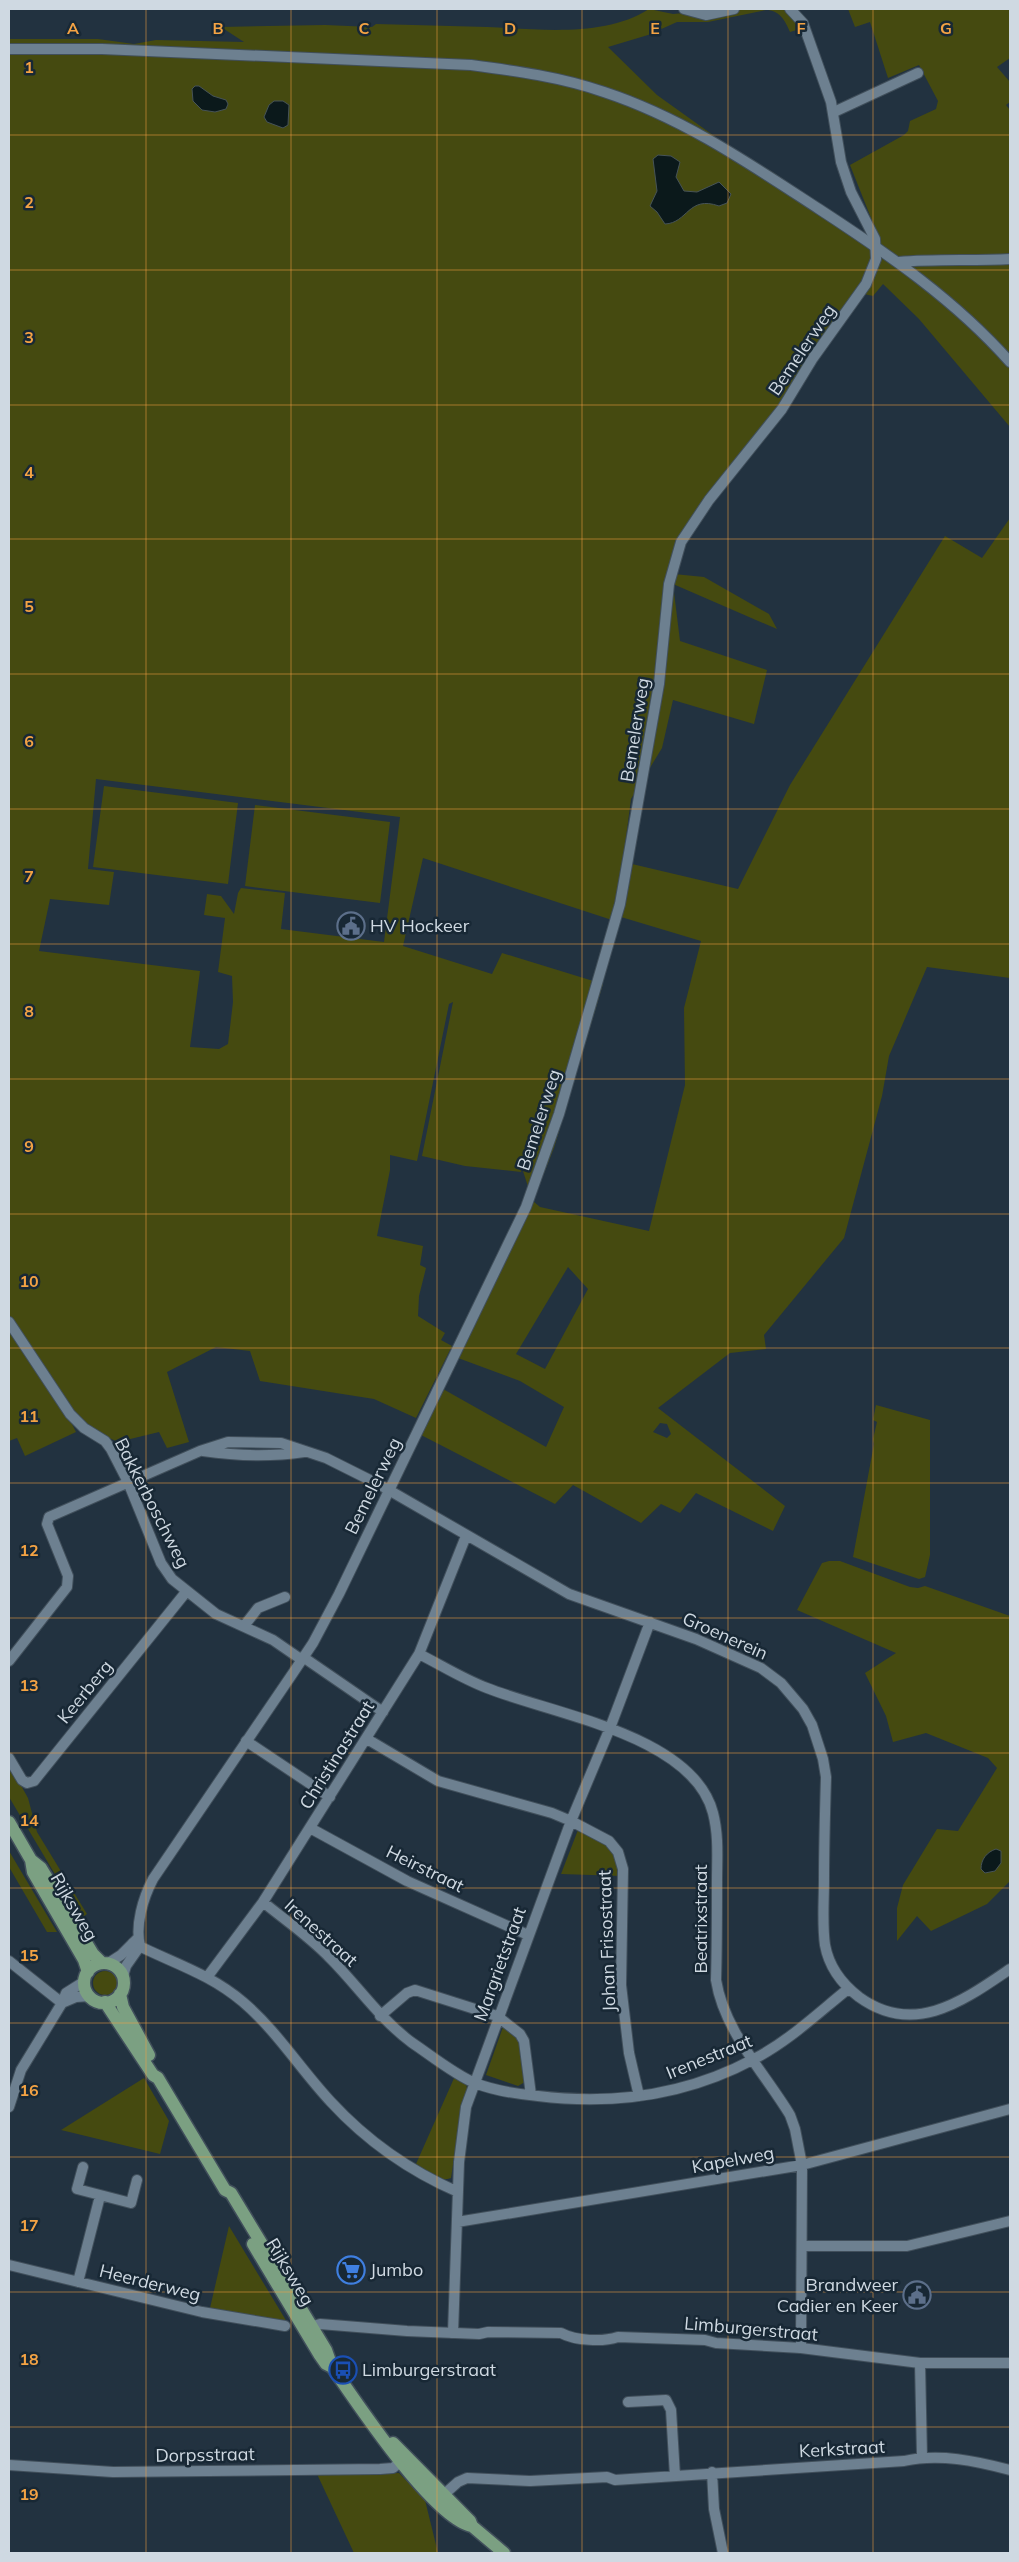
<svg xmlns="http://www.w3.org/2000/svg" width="1019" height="2562" viewBox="0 0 1019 2562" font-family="Mulish,sans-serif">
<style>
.green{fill:#454a10;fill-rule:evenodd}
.water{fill:#0b191b;stroke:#465357}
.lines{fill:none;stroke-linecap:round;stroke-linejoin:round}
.minor-casing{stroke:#414f5b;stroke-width:12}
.tertiary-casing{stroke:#414f5b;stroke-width:12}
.primary-casing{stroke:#414f5b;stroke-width:15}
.minor{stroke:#6d8090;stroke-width:10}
.tertiary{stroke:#6d8090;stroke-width:10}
.primary{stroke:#7ba082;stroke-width:12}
.grid{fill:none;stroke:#f4a344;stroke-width:1;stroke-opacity:0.55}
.labels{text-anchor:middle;stroke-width:5;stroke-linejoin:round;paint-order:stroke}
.street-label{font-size:18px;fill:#cfd9e2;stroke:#182835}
.poi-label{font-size:18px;fill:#cfd9e2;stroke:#182835;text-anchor:start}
.grid-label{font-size:16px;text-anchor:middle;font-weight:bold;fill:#f4a344;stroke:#182835;stroke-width:5;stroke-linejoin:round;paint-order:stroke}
</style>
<rect width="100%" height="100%" fill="#223240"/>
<!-- green -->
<path class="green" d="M649 9 673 14 730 9H788L800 29 790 32C785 20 779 10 766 10L708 22H677L648 35 608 47 657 95 724 143 774 173 878 245 877 233 850 165 904 135 908 131 910 121 936 109 938 101 919 65 888 78 870 22 855 27 848 9H1010V58L997 67 1010 82V102L1006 105 1010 110V427L919 319 883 284 873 296 864 294 685 537 674 574 704 577 769 614 777 629 673 584 680 641 767 670 754 724 673 700 662 748 631 799 615 921 423 858 403 946 492 974 502 953 603 984 554 1148 533 1201 540 1207 649 1231 685 1085 684 1008 701 941 621 917 632 864 738 889 790 785 945 536 982 558 1010 518V978L927 967 889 1056 882 1096 844 1238 764 1335 766 1349 730 1353 658 1408 785 1506 773 1531 696 1493 680 1513 661 1504 641 1523 573 1485 555 1504 421 1435 443 1389 546 1447 564 1407 520 1381 458 1358 533 1202 522 1168 521 1172 465 1166 422 1156 453 1002 449 1004 417 1161 390 1155V1170L377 1236 423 1246 420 1265 426 1268 419 1296 418 1316 445 1333 441 1340 452 1346 416 1418 374 1399 260 1381 250 1351 216 1347 167 1372 189 1442 167 1448 159 1432 118 1442 70 1420 76 1432 25 1456 17 1438 9 1441V39H98L134 44 156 40 244 42 221 27 325 25 372 27 376 24C413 25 450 26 487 27 538 29 604 38 649 9ZM96 779 400 817 384 942 281 929 285 893 241 888 238 893 234 914 221 896 207 894 204 915 225 918 218 972 232 976 233 1002 228 1044 219 1049 190 1047 200 971 39 951 50 899 109 905 114 872 88 869ZM568 1267 588 1289 545 1369 516 1354ZM660 1423 667 1424 671 1434 667 1438 653 1432Z
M104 786 238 803 228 884 93 867Z
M255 805 390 822 380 903 245 886Z
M876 1405 930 1420V1555L925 1577 919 1579 853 1557 874 1444 873 1439 877 1422 873 1420Z
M829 1561H840L910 1587 918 1588 925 1586 1010 1616V1881L987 1904 931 1931 917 1916 897 1941V1908L903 1885 937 1829 958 1831 997 1768 988 1758 926 1733 893 1742 886 1716 865 1673 896 1653 797 1610 822 1563Z
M9 1764 28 1798 37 1832 87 1914 81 1918 9 1797Z
M578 1830 585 1832 615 1850 621 1876 561 1874Z
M9 1851 57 1932H47L9 1867Z
M93 1983a12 12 0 1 1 24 0a12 12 0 1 1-24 0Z
M503 2027 520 2037 525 2082 518 2086 486 2075Z
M455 2076 466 2083 467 2089 459 2125 451 2178C437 2183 427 2172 416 2164Z
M144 2078 169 2121 160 2154 61 2130Z
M229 2226 287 2322 210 2308Z
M399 2473 425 2500 438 2553H354L317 2474Z"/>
<!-- water -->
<path class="water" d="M195 86H199L213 96 226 100 228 104 226 109 215 112 202 110 193 101 192 89Z
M274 101H283L289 105 288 125 283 128 267 122 264 117 269 105Z
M658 155 671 156 680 162 676 177 684 191 697 192 719 182 731 194 727 203 719 206C688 195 688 223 665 224L657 212 650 206 657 191 653 159Z
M996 1849 1001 1851V1863L995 1871 985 1873 981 1869C981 1859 987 1852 996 1849Z"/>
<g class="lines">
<!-- minor casing -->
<g class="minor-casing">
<path id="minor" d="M9 49H102L471 65C516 71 561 77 604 92 683 118 750 164 819 209 888 254 955 300 1010 362
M834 112 918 73
M899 262C935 259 973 261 1010 259
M9 1322 70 1414 84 1428 105 1441 111 1449 128 1482 161 1563 172 1579 216 1614 273 1640 302 1660
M203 1451C237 1456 270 1457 304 1452
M244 1626 258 1608 285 1597
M419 1654C441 1665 463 1679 487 1688 552 1714 693 1735 713 1813 719 1836 717 1859 717 1881 717 1914 717 1947 716 1980 724 2031 764 2072 790 2115L795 2129 802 2165 801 2348
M303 1657 383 1712
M9 1661 67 1587 68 1576 47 1524 49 1517 200 1451 228 1442 281 1443 326 1458 380 1485 569 1594 696 1639 761 1668 781 1683 803 1709 812 1725 823 1759 826 1777C825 1811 824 1846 824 1880 824 1901 822 1924 825 1945 829 1967 842 1984 859 1997 914 2037 963 2001 1010 1969
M367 1739 438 1781 552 1813 571 1821 609 1841 618 1852 623 1869 621 1985 629 2053 639 2096
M246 1741 330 1797
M9 1758 22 1780 27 1783 34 1781 186 1592
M310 1828 407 1881 528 1935
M263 1902C285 1920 310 1937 330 1958 358 1986 379 2018 411 2042 429 2054 455 2075 475 2083 495 2091 516 2094 538 2096 612 2105 687 2095 754 2059 789 2041 818 2013 848 1989
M133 1943C172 1963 209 1973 243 2002 277 2031 301 2070 331 2102 367 2141 410 2171 458 2192
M9 1961 62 2003
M208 1976 263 1902 419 1654 466 1536
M62 2003 76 1997 90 1996
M380 2016 407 1993 415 1990 497 2016 520 2034 524 2041 531 2095
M9 2107 21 2070 62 2003 66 1993 85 1981
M83 2167 77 2189 131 2203 137 2180
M457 2222 802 2165 1010 2109
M802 2246H907L1010 2221
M9 2265 202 2312 285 2326
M78 2282 100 2196
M453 2333 459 2162 466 2107 571 1821 610 1728 650 1622
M920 2363 922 2457
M628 2402 666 2400 671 2410 675 2476
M9 2465 113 2472 380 2469 393 2468 400 2462
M712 2472 714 2509 723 2553
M440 2498 458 2482 467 2478 530 2481 607 2477 615 2480 904 2461C939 2453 976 2461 1010 2470"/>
</g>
<!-- tertiary casing -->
<g class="tertiary-casing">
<path id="tertiary" d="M684 9 706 15 734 9
M107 1964 121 1955 138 1938
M123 1976 126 1966 140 1946C135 1925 143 1898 153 1879L293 1673 313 1643 339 1594 526 1207 559 1114 620 904 659 684 669 584 681 542 709 500 782 409 813 358 866 284 876 259 875 239 851 192 841 162 831 102 803 23 790 9
M306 2328 320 2324 407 2331 479 2334 488 2332 561 2333C576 2341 603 2342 618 2337L705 2340 716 2343 801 2348 920 2363H1010"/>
</g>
<!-- primary casing -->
<g class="primary-casing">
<path id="primary" d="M9 1822 31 1860 33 1872 84 1960 88 1972
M31 1860 41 1868 93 1954 102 1963
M84 1983a20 20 0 1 1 40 0a20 20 0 1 1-40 0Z
M120 1994 123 2007 149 2055
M105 2002 153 2075 158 2078 225 2190 231 2193 326 2350 332 2367
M253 2244 319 2354 326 2364 332 2367C355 2400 434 2520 472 2526
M393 2443 470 2521 472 2526 504 2553"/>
</g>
<!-- minor -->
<use href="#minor" class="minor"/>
<!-- tertiary -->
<use href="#tertiary" class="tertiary"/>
<!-- primary -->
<use href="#primary" class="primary"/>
</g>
<!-- grid -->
<path class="grid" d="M146 9V2553M291 9V2553M437 9V2553M582 9V2553M728 9V2553M873 9V2553M9 135H1010M9 270H1010M9 405H1010M9 539H1010M9 674H1010M9 809H1010M9 944H1010M9 1079H1010M9 1214H1010M9 1348H1010M9 1483H1010M9 1618H1010M9 1753H1010M9 1888H1010M9 2023H1010M9 2157H1010M9 2292H1010M9 2427H1010"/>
<!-- icons -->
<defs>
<g id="civic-ring" transform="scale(1.4375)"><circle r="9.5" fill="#182835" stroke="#5c6f8a" stroke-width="1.5"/><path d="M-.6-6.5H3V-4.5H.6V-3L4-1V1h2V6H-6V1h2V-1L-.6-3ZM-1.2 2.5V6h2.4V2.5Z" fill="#5c6f8a"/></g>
<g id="supermarket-ring" transform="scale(1.4375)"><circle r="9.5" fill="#182835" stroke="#3f7fe0" stroke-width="1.5"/><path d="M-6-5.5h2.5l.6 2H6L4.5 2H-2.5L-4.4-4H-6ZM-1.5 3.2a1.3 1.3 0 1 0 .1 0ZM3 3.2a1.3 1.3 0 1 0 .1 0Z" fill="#3f7fe0"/></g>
<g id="bus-ring" transform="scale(1.4375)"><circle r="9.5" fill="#182835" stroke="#1a4fb4" stroke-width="1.5"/><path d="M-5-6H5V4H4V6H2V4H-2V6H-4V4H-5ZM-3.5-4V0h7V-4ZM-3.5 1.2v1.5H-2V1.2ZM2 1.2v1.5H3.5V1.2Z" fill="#1a4fb4"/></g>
</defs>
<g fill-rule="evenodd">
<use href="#civic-ring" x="351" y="926"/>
<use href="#supermarket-ring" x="351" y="2270"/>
<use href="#civic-ring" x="917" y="2295"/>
<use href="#bus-ring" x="343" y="2370"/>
</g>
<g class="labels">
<!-- street labels -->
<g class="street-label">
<text transform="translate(802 350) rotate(-56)" y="6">Bemelerweg</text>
<text transform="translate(635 730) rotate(-81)" y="6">Bemelerweg</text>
<text transform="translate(539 1120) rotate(-72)" y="6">Bemelerweg</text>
<text transform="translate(373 1486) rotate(-64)" y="6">Bemelerweg</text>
<text transform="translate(152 1503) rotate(63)" y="6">Bakkerboschweg</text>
<text transform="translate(725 1636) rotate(24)" y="6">Groenerein</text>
<text transform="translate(85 1692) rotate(-51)" y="6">Keerberg</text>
<text transform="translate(337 1755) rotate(-58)" y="6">Christinastraat</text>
<text transform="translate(425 1869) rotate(26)" y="6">Heirstraat</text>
<text transform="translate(74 1907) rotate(60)" y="6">Rijksweg</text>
<text transform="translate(701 1919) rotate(-90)" y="6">Beatrixstraat</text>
<text transform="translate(321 1933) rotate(42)" y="6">Irenestraat</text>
<text transform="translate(607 1941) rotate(-92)" y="6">Johan Frisostraat</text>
<text transform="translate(500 1964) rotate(-70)" y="6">Margrietstraat</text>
<text transform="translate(709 2057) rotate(-22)" y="6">Irenestraat</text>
<text transform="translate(733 2160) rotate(-10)" y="6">Kapelweg</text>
<text transform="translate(290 2272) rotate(59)" y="6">Rijksweg</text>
<text transform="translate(150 2283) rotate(14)" y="6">Heerderweg</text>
<text transform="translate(751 2329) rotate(5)" y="6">Limburgerstraat</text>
<text transform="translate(842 2449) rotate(-3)" y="6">Kerkstraat</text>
<text transform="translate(205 2455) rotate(-1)" y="6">Dorpsstraat</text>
</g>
<!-- poi labels -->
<g class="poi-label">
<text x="370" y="932">HV Hockeer</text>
<text x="370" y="2276">Jumbo</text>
<text x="898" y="2291" text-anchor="end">Brandweer<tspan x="898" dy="21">Cadier en Keer</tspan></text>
<text x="362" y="2376">Limburgerstraat</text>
</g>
</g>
<g class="grid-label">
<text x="73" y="34">A</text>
<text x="218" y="34">B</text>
<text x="364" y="34">C</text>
<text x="510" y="34">D</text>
<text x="655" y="34">E</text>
<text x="801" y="34">F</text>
<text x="946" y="34">G</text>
<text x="29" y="73">1</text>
<text x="29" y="208">2</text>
<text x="29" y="343">3</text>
<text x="29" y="478">4</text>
<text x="29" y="612">5</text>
<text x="29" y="747">6</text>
<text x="29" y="882">7</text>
<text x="29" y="1017">8</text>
<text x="29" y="1152">9</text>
<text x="29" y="1287">10</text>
<text x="29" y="1422">11</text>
<text x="29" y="1556">12</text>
<text x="29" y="1691">13</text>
<text x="29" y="1826">14</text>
<text x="29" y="1961">15</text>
<text x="29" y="2096">16</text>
<text x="29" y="2231">17</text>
<text x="29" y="2365">18</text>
<text x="29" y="2500">19</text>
</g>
<!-- border -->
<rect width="1019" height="2562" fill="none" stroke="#cfd9e2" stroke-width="20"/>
</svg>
